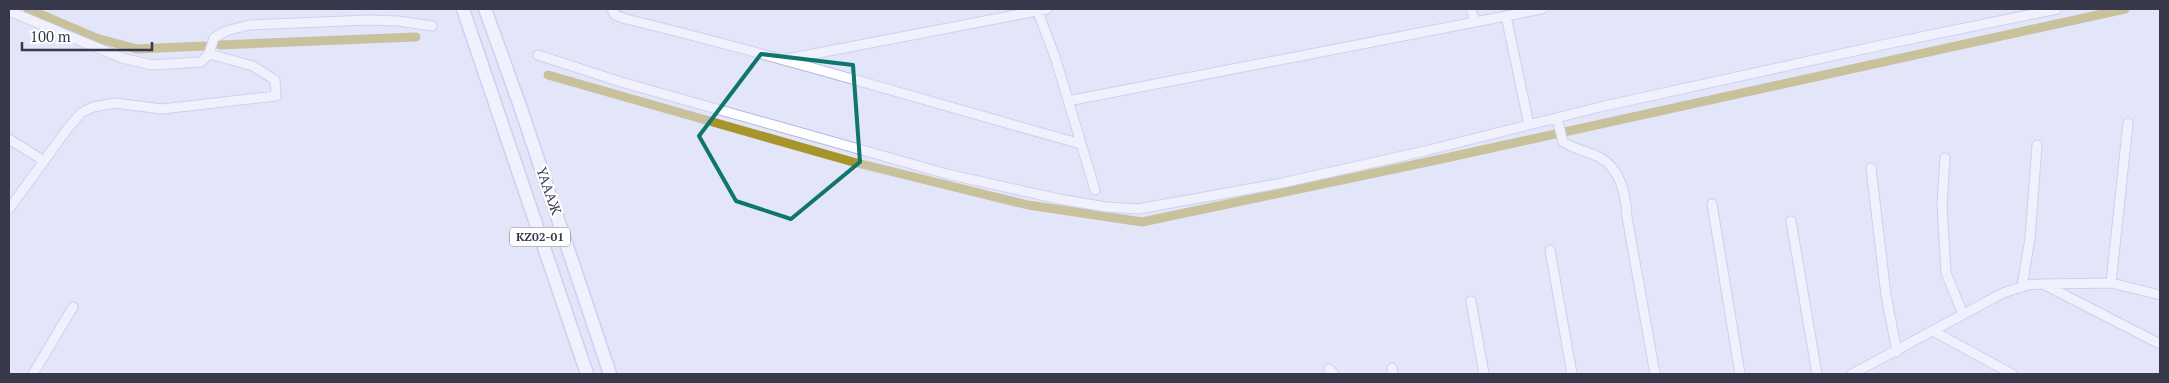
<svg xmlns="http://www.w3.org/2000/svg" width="2169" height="383" viewBox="0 0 2169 383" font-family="'PT Serif',serif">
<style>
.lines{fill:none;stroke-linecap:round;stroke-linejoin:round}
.canal{stroke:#a7952b;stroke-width:9}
.minor-casing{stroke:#b1b6e4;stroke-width:11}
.highway-casing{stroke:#b1b6e4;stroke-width:15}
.minor{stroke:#fff;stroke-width:9}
.highway{stroke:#fff;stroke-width:12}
.marked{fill:none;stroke:#0f766e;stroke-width:4;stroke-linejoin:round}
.labels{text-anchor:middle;stroke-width:4.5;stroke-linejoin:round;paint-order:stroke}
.shield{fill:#fff;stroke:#737481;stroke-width:1}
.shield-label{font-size:12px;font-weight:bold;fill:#37394b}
.street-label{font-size:14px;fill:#37394b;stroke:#fff}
</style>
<rect width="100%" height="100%" fill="#e3e6f9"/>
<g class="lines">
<!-- canal -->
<path class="canal" d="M28 9 96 38 137 49 204 46
M220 45 416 37
M548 75 853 162 1028 205 1142 222 1446 158 2125 9"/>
<!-- minor casing -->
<g class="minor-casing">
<path id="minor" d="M612 9 615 15 626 19C779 56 930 102 1081 144
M1037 9 1056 60 1095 190
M1471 9 1475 22
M9 11 122 58 152 65 201 62 209 54 214 38 226 31 249 25 369 20 398 21 432 26
M1506 16 1529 125
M538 55 621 82 947 174 1059 199 1106 207 1138 209 1282 183 1425 151 1600 107 1882 45 2057 9
M787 59 1047 9
M1068 101 1542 9
M1557 118 1563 142C1573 148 1581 150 1592 154 1619 163 1626 192 1627 217L1655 374
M9 139 44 161
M1945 158 1942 205 1946 273 1963 314
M1871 168 1886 295 1897 352
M1712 204 1740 374
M9 209 68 128 81 113 93 107 115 103 162 109 276 96 275 80 253 66 209 54
M1791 221 1817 374
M1550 250 1572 374
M2111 283 2128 123
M2045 285 2160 344
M2022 287 2030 238 2037 145
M1471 301 1484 374
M1933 331 2012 374
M1392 368 1393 374
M1329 369 1334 374
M33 374 73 307
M1852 374 2003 293 2027 285 2042 284 2111 283 2160 295"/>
</g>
<!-- highway casing -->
<g class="highway-casing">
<path id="highway" d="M463 9 587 374
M485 9 520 106 610 374"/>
</g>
<!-- minor -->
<use href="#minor" class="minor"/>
<!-- highway -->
<use href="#highway" class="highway"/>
</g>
<!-- marked area -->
<path d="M0 0H2169V383H0ZM761 54 853 65 860 162 791 219 736 201 699 136Z" fill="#e3e6f9" fill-opacity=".55" fill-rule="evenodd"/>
<path class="marked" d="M761 54 853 65 860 162 791 219 736 201 699 136Z"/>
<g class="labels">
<!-- shield labels -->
<rect class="shield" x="510" y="227.5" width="60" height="19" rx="4"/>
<g class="shield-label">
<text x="540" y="241">KZ02-01</text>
</g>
<!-- street labels -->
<g class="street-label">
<text transform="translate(549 191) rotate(71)" y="5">ҮАААЖ</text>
</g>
</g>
<!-- border -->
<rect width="2169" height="383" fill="none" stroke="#37394b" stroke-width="20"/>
<!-- scale -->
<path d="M22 42v8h130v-8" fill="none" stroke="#37394b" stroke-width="2.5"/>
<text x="30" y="42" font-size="15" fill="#37394b" stroke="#ffffff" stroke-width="4" paint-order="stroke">100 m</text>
</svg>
